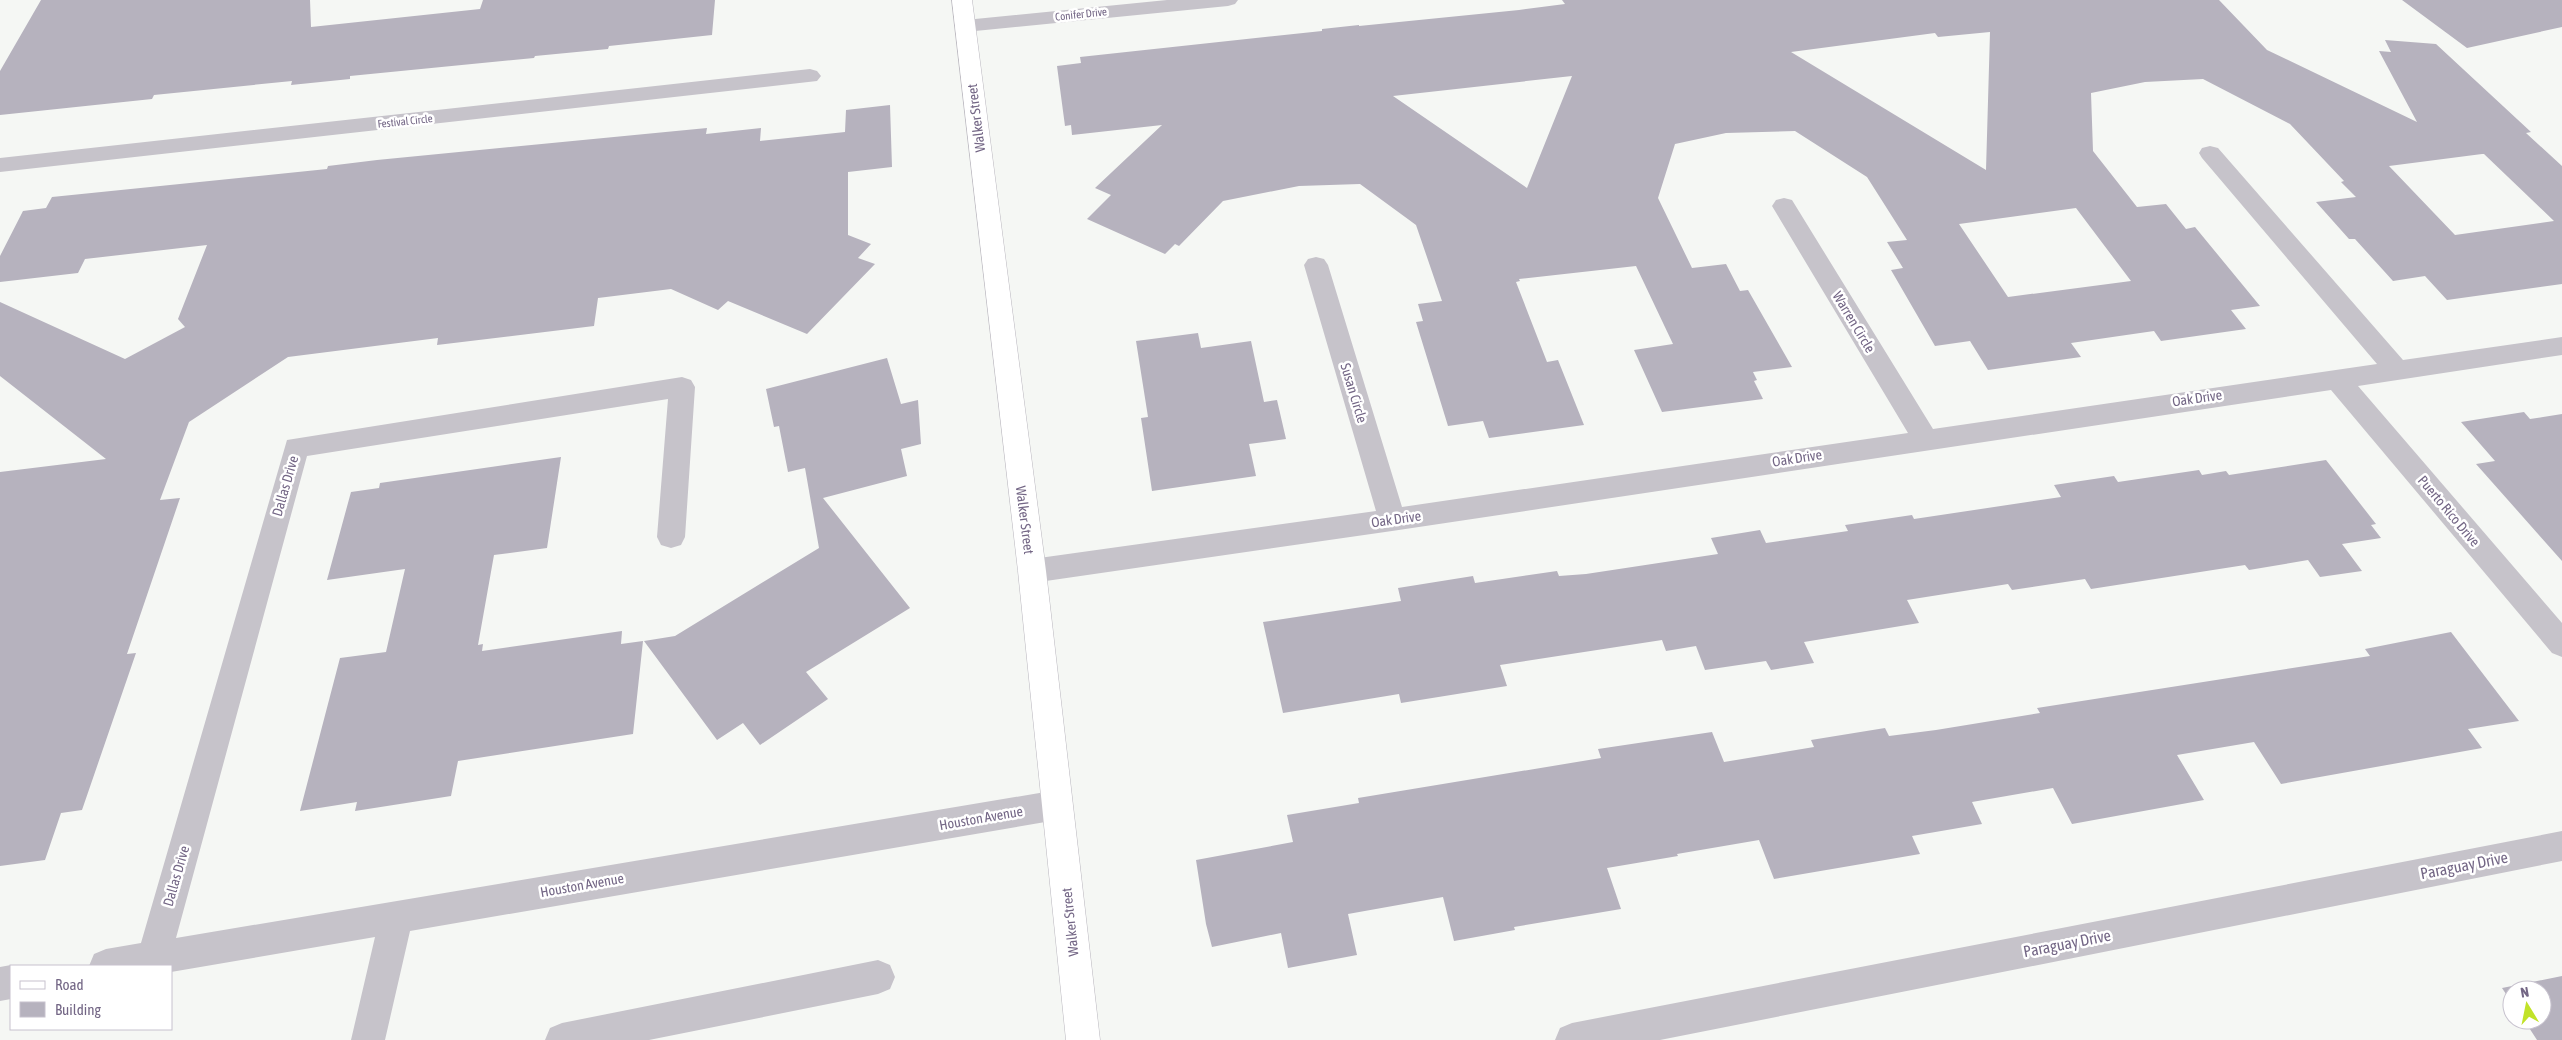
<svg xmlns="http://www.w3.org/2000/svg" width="2562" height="1040" viewBox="0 0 2562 1040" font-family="'Asap Condensed',sans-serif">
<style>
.building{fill:#b6b2be;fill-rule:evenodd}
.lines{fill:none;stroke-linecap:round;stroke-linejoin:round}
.major-casing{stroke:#b9b6be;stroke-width:1}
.minor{fill:#c6c3ca;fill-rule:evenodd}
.major{fill:#fff;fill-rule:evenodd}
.labels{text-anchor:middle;stroke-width:5;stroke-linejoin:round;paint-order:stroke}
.far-street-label{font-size:11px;fill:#736685;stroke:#fff}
.street-label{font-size:14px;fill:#736685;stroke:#fff}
.near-street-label{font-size:16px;fill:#736685;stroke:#fff}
</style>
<rect width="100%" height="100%" fill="#f5f7f4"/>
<!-- building -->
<path class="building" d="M41 0H310L311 27 480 9 483 0H715L712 35 609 46 608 49 535 56 534 58 350 76V79L291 85 292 81 154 95 152 99 0 115V71Z
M1562 0H2219L2267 50 2417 122 2379 51 2391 52 2385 40 2436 44 2531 132 2526 133 2562 166V284L2447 300 2425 276 2393 281 2355 239H2349L2316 202 2356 197 2341 182 2344 181 2290 124 2203 79 2145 82 2091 93 2093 151 2137 207 2166 204 2186 229 2195 227 2260 306 2231 310 2246 329 2161 341 2154 331 2071 343 2081 357 1988 370 1970 341 1935 346 1891 270 1903 268 1887 242 1907 240 1867 177 1795 131 1726 133 1675 144 1658 198 1692 268 1726 264 1740 291 1748 290 1792 367 1753 372 1757 380 1754 381 1763 399 1662 412 1634 350 1673 344 1636 266 1519 279 1520 281 1516 282 1547 362 1558 360 1584 425 1489 438 1483 421 1448 426 1416 322 1423 321 1418 304 1442 301 1416 225 1360 184 1299 186 1223 201 1179 246 1175 244 1165 254 1087 219 1111 195 1095 188 1162 125 1072 135 1071 125 1065 126 1057 66 1081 63 1080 57 1322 31V29L1359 25V26L1519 10 1565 4ZM1990 32 1986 170 1791 52 1935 33 1938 37ZM1572 76 1527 188 1393 96ZM2482 154H2484L2554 221 2455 235 2389 166ZM2076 208 2131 281 2008 297 1959 224Z
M2402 0H2562V27L2467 48Z
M890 105 892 167 848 172V235L871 244 858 258 875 264 807 334 728 301 718 310 671 289 598 298 594 326 437 345 438 338 288 357 189 422 160 500 180 498 127 654 136 653 82 810 61 813 45 860 0 866V472L106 459 0 376V302L125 359 185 327 178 319 207 245 85 259 78 273 0 282V256L23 211 46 208 52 197 327 169 328 166 377 160 707 128 706 134 761 128 760 141 845 132 846 110Z
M1198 333 1201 348 1251 341 1264 402 1277 400 1286 439 1249 444 1256 476 1152 491 1141 418 1148 417 1136 341Z
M887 358 901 404 918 400 921 444 901 449 907 476 823 498 910 608 806 672 828 699 760 745 743 723 717 740 644 641 675 636 819 548 805 468 788 472 779 426 774 427 766 389Z
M2524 412 2530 419 2562 414V561L2476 464 2495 461 2461 422Z
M561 457 547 548 494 555 478 645 483 644 482 651 622 631 621 644 643 641 633 734 458 761 451 796 355 811 357 802 300 811 340 658 386 652 405 569 327 580 351 492 379 488 380 483Z
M2326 460 2376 524 2371 525 2381 538 2342 544 2362 571 2320 577 2308 560 2249 570 2245 565 2091 589 2085 579 2012 590 2008 584 1907 600 1919 623 1804 642 1814 663 1771 670 1766 661 1705 670 1696 646 1666 651 1662 640 1500 665 1507 686 1401 703 1399 694 1283 713 1263 622 1401 601 1398 588 1473 576 1475 583 1557 571 1559 576 1586 574 1718 554 1711 538 1760 530 1766 543 1848 531 1845 525 1912 515 1914 519 2061 497 2054 485 2114 476 2118 482 2199 470 2202 475 2226 471 2229 475Z
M2451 632 2519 721 2468 729 2482 748 2281 784 2254 742 2177 755 2204 800 2072 824 2053 788 1972 802 1982 824 1912 836 1920 854 1774 879 1759 840 1677 854 1678 856 1607 868 1621 909 1514 927 1515 930 1454 941 1443 897 1348 914 1357 955 1288 968 1281 933 1212 947 1206 924 1196 860 1293 842 1287 815 1359 803 1358 798 1601 758 1598 749 1712 732 1724 762 1814 747 1811 740 1885 728 1889 736 1936 730 2040 713 2037 708 2370 656 2365 649Z
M2562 976V1040H2537L2524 1020H2542V990H2512V1003L2502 988Z"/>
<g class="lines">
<!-- major casing -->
<g class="major-casing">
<path id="major" d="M952 0H972L1046 571 1100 1040H1066L1018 571Z"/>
</g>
<!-- minor -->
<path class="minor" d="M1167 0H1238L1235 4 1228 6 965 32 958 30 955 26 958 22 965 20Z
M810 69 817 71 821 76 817 81 0 172V158Z
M2210 146 2218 148 2403 360 2562 337V355L2358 386 2562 623V657L2552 653 2331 390 1392 531 1032 583 1022 579 1018 571 1022 563 1032 559 1376 511 1304 265 1308 259 1316 257 1324 259 1328 265 1402 507 1908 433 1772 206 1776 200 1784 198 1792 200 1933 429 2377 364 2202 158 2199 153 2202 148Z
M682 377 691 380 695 387 685 537 681 545 671 548 661 545 657 537 668 399 307 456 176 938 1057 790 1068 795 1073 805 1068 815 1057 820 410 931 385 1040H351L375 937 171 972V966H89L94 954 106 949 141 943 287 440Z
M2562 831V861L1660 1040H1555L1560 1028 1572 1023Z
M878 960 890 965 895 977 890 989 878 994 649 1040H545L550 1028 562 1023Z
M11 965 14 966H11V999L0 1001V967Z"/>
<!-- major -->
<use href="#major" class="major"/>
</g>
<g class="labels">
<!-- far-street labels -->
<g class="far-street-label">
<text transform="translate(1081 14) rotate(-6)" y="4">Conifer Drive</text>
<text transform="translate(405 121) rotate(-6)" y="4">Festival Circle</text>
</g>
<!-- street labels -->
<g class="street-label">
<text transform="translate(976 118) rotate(-97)" y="5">Walker Street</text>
<text transform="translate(1854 322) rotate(59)" y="5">Warren Circle</text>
<text transform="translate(1354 393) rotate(73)" y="5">Susan Circle</text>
<text transform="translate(2197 398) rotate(-8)" y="5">Oak Drive</text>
<text transform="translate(1797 458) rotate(-9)" y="5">Oak Drive</text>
<text transform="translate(285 486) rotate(-74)" y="5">Dallas Drive</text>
<text transform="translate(2449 511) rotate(50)" y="5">Puerto Rico Drive</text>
<text transform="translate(1396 519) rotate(-8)" y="5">Oak Drive</text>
<text transform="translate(1025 520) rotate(83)" y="5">Walker Street</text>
<text transform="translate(981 818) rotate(-10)" y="5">Houston Avenue</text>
<text transform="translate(176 876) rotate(-74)" y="5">Dallas Drive</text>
<text transform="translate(582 885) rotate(-10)" y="5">Houston Avenue</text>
<text transform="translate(1070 922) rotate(-96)" y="5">Walker Street</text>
</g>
<!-- near-street labels -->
<g class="near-street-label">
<text transform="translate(2464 865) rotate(-11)" y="6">Paraguay Drive</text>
<text transform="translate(2067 943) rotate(-11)" y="6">Paraguay Drive</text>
</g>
</g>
<!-- legend -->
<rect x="10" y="965" width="162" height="65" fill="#ffffff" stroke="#c7c2ce"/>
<rect x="20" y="981" width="25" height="8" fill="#ffffff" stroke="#c7c2ce"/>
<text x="55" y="990" font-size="15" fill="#736685">Road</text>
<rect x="20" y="1002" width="25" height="15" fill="#b6b2be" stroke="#c7c2ce"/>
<text x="55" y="1015" font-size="15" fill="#736685">Building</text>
<!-- north arrow -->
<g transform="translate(2527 1005) rotate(350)"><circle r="24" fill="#ffffff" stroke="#c7c2ce"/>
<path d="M0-4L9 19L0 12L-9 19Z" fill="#c1e229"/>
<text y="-8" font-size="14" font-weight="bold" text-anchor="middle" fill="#736685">N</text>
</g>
</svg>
